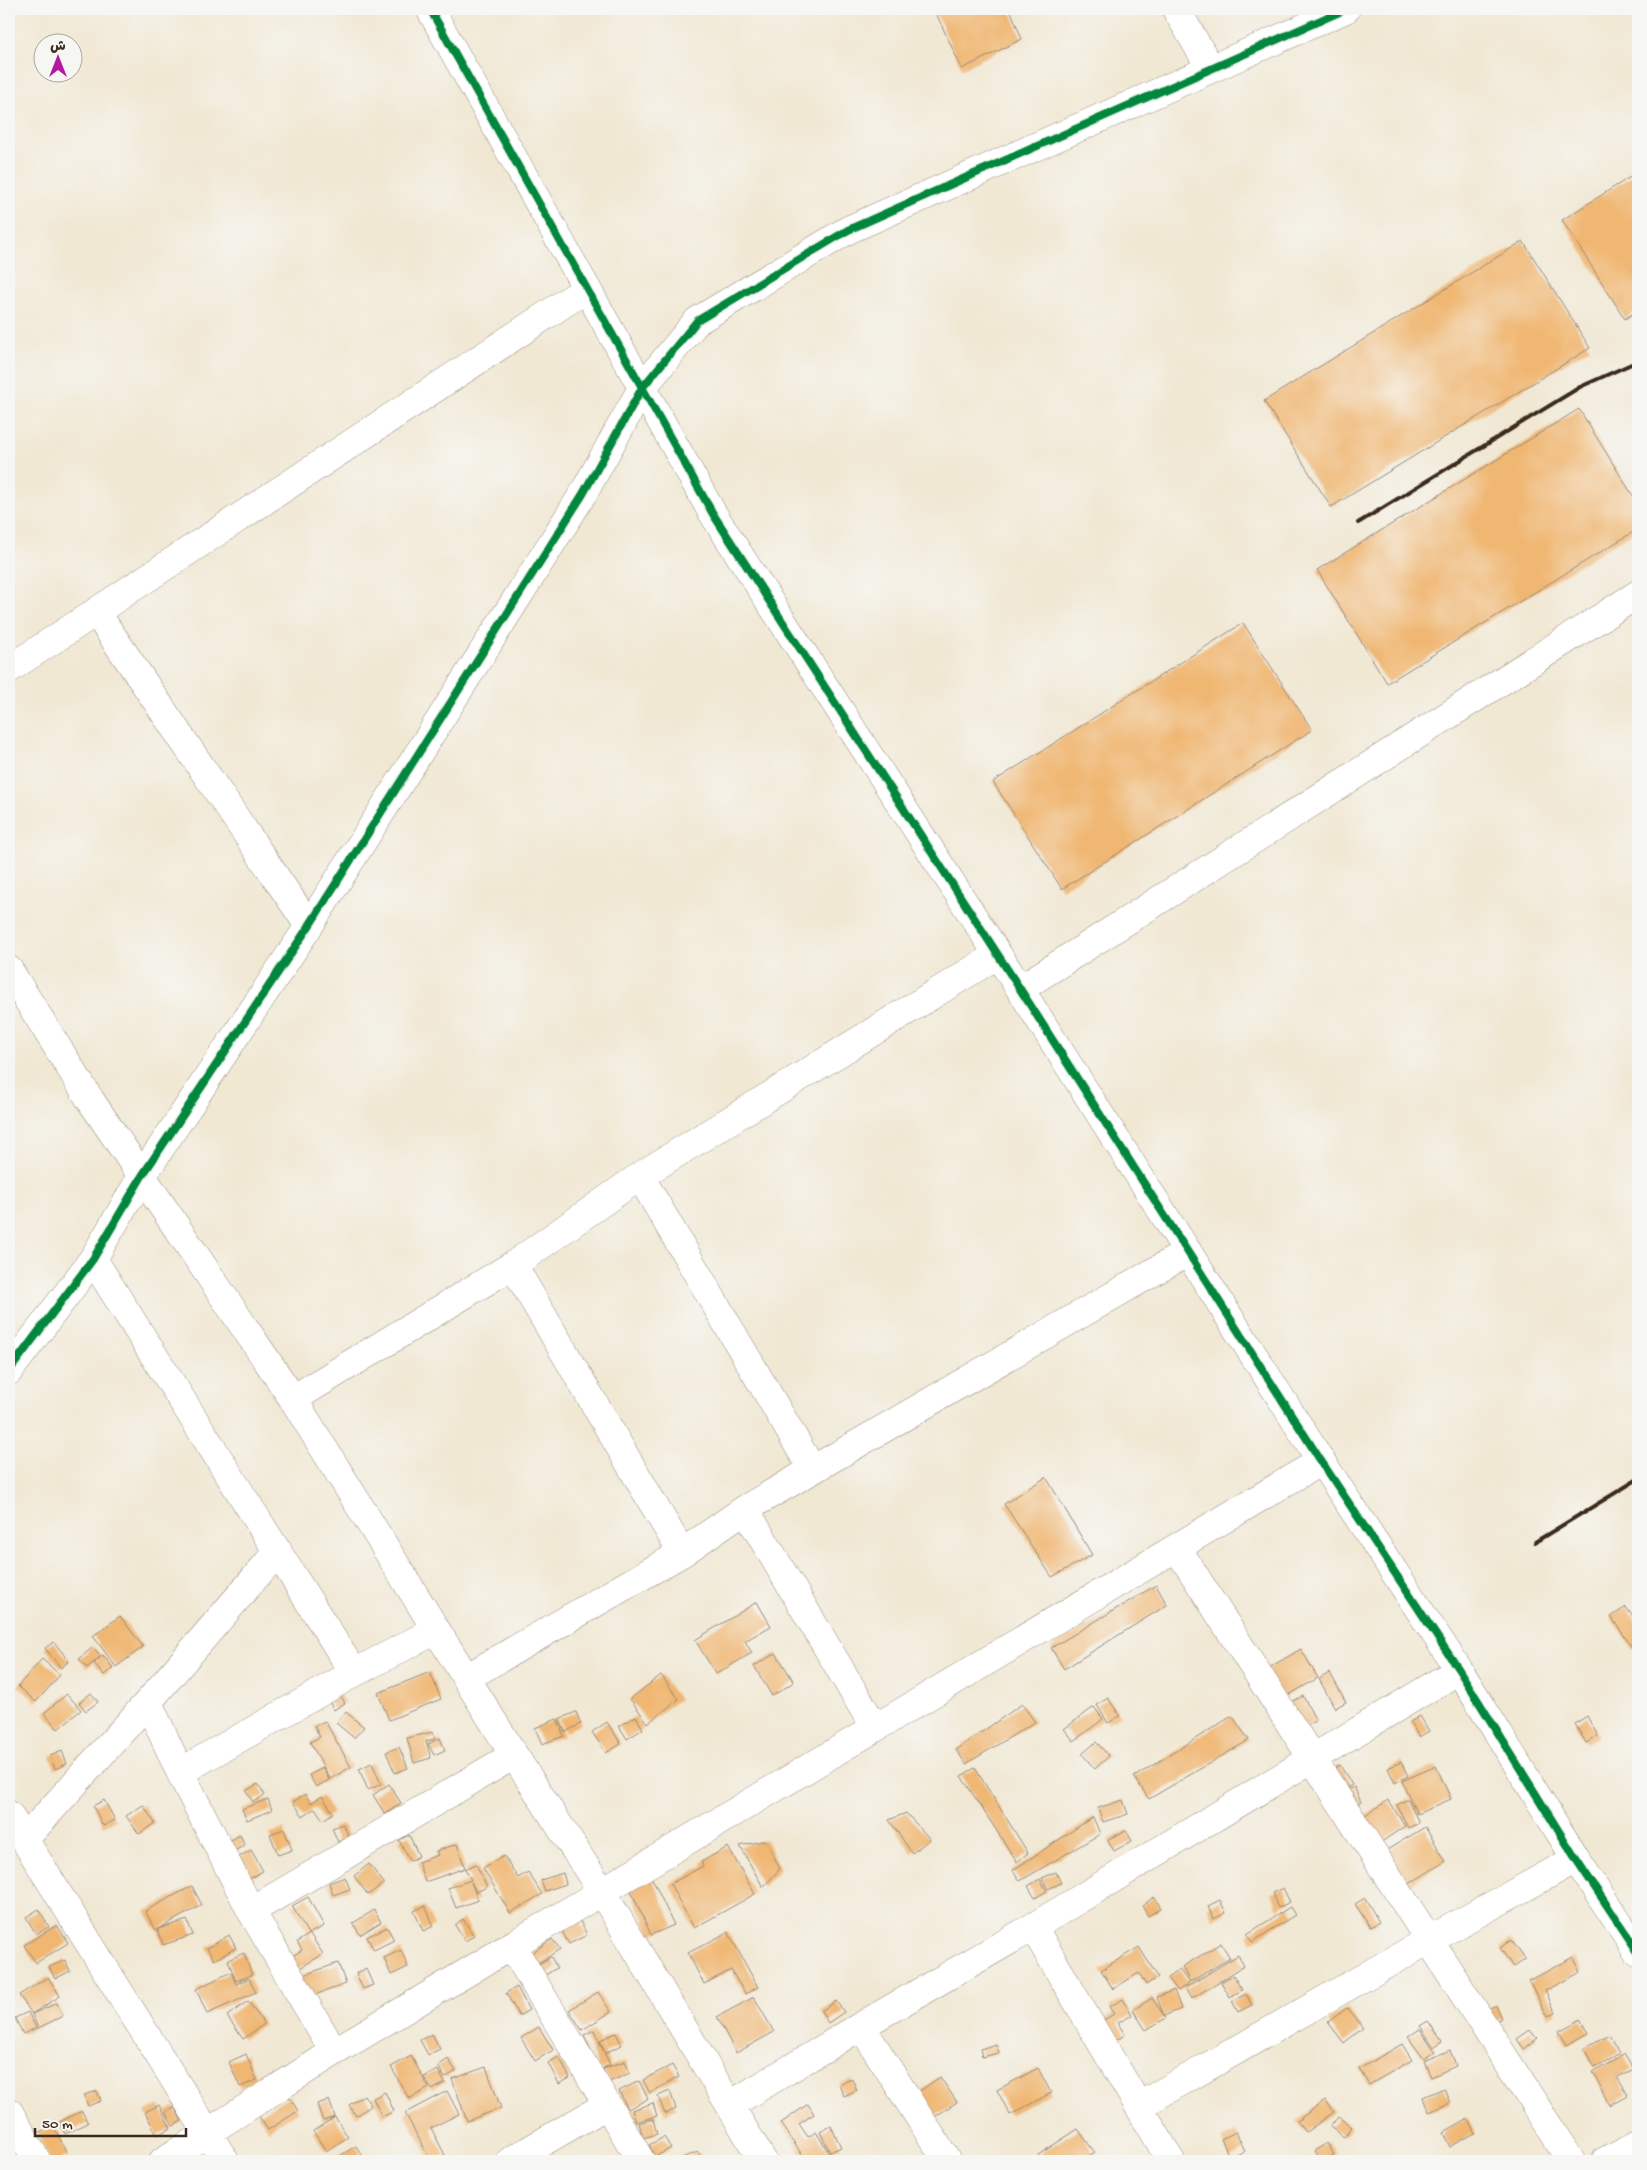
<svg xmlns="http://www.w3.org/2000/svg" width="1647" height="2170" viewBox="0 0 1647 2170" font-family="'Gochi Hand','Playpen Sans Arabic',sans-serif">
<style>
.building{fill:#f0b773}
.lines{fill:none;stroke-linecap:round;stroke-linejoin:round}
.minor-casing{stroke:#968979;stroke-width:29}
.minor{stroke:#fff;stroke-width:28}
.rail{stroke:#3b2a1e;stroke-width:4}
.cycleway-casing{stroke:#f6f6f2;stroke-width:11}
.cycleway{stroke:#00873e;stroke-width:8}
</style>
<rect width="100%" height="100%" fill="#f6f6f2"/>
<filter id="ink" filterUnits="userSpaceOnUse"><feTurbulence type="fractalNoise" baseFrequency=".02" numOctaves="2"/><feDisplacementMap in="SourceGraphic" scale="10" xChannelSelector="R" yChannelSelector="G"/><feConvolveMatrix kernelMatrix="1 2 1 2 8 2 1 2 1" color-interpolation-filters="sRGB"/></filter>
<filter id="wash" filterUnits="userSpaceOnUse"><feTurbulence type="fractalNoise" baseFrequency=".0096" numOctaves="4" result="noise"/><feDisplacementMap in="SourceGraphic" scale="20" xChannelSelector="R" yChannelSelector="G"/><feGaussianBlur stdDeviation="1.12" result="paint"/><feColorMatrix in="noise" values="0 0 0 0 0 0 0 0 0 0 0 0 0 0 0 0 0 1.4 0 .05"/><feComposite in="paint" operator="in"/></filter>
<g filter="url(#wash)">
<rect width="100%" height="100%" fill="#f1e8d4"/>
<g id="blocks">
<!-- building -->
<path class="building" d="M934 9H1010L1022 39 962 69Z
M1638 172V310L1625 319 1562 220Z
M1523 241 1590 348 1331 507 1264 401Z
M1579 409 1638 504V529L1387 683 1317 570Z
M1243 623 1312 730 1062 889 993 782Z
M1046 1477 1092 1555 1052 1577 1004 1504Z
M1156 1585 1167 1605 1064 1669 1051 1648Z
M757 1602 771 1626 745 1641 752 1653 716 1674 695 1640Z
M1626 1607 1638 1624V1656L1611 1617Z
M120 1616 143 1647 116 1667 93 1636Z
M54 1642 69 1661 61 1668 45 1648Z
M93 1647 101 1656 87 1668 79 1659Z
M1301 1649 1318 1678 1282 1699 1265 1670Z
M776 1653 794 1682 772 1696 754 1666Z
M103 1655 113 1668 104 1675 94 1663Z
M42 1659 60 1675 36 1702 18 1686Z
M430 1672 441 1699 389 1720 378 1693Z
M1330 1673 1346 1702 1335 1708 1319 1679Z
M661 1675 679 1699 648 1723 630 1699Z
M338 1691 345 1703 334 1710 327 1698Z
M91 1693 98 1702 86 1711 79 1703Z
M67 1694 81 1710 58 1729 44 1713Z
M1303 1696 1316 1721 1296 1731 1283 1706Z
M1108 1698 1120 1716 1108 1723 1097 1705Z
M1022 1704 1035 1722 966 1764 956 1750Z
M1094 1707 1103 1719 1074 1741 1064 1729Z
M346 1712 364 1727 354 1738 336 1723Z
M576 1712 581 1724 565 1732 559 1719Z
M636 1716 643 1729 627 1739 619 1726Z
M1232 1716 1249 1740 1149 1799 1134 1777Z
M1420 1716 1429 1731 1419 1737 1410 1722Z
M1587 1716 1598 1736 1586 1743 1575 1724Z
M557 1719 564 1736 542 1744 535 1728Z
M325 1721 351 1767 330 1779 310 1742 320 1737 314 1726Z
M607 1722 621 1744 606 1753 592 1732Z
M433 1732 435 1739 426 1741 431 1758 414 1763 407 1738Z
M440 1738 445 1750 434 1755 428 1744Z
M1096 1742 1109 1756 1095 1769 1082 1754Z
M399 1747 408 1768 395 1773 386 1752Z
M62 1751 67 1764 55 1769 50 1756Z
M1401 1762 1408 1776 1395 1783 1388 1768Z
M372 1763 381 1784 368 1790 359 1769Z
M1340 1765 1352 1785 1338 1794 1326 1773Z
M1436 1766 1451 1799 1417 1814 1402 1781Z
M323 1768 329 1780 316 1787 309 1775Z
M975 1768 1028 1853 1017 1862 961 1776Z
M258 1784 265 1795 253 1802 246 1791Z
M389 1784 401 1803 385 1814 373 1795Z
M1354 1787 1361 1802 1348 1809 1340 1794Z
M305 1794 311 1803 322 1796 333 1813 323 1820 315 1808 303 1816 293 1802Z
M268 1799 272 1810 247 1820 242 1809Z
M1408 1799 1419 1823 1408 1828 1397 1805Z
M104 1800 115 1820 103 1826 93 1806Z
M1123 1800 1128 1814 1103 1822 1098 1808Z
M1388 1800 1405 1826 1377 1845 1359 1819Z
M143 1805 155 1823 139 1834 126 1816Z
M906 1813 930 1839 912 1853 889 1820Z
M1093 1817 1100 1834 1020 1881 1013 1870Z
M343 1824 349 1837 338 1842 332 1828Z
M1425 1827 1446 1861 1404 1887 1382 1853Z
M284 1829 292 1850 278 1855 270 1834Z
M1126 1830 1132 1841 1114 1851 1108 1840Z
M240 1835 245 1845 219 1860 213 1850Z
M409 1835 419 1856 410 1861 399 1840Z
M766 1840 780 1869 763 1887 740 1846Z
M457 1844 465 1868 425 1882 418 1862 438 1855 436 1851Z
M728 1847 755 1894 694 1928 670 1884 703 1866 701 1862Z
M251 1850 263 1871 236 1886 224 1865Z
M504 1856 518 1878 528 1872 542 1894 510 1913 483 1868Z
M369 1864 384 1883 368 1895 354 1876Z
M476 1864 487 1887 476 1892 471 1882 478 1900 456 1908 448 1888 471 1880 465 1869Z
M1056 1872 1061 1883 1048 1889 1042 1878Z
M563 1873 566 1884 545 1891 541 1880Z
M650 1874 674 1925 651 1935 628 1884Z
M345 1877 350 1889 333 1895 329 1883Z
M1040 1879 1047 1891 1035 1898 1028 1886Z
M192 1886 202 1905 156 1930 145 1911Z
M1283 1888 1290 1902 1278 1908 1272 1893Z
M308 1897 324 1926 308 1934 292 1906Z
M1154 1897 1161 1908 1148 1916 1142 1906Z
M1365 1898 1379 1922 1370 1927 1355 1904Z
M1220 1900 1226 1913 1213 1919 1208 1906Z
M425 1906 434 1926 423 1931 414 1911Z
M1290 1907 1295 1915 1252 1942 1247 1934Z
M39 1909 49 1927 36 1934 26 1917Z
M374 1910 381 1922 360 1935 353 1923Z
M463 1919 474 1936 465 1941 455 1925Z
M187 1920 193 1935 163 1945 158 1929Z
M580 1921 587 1935 569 1944 562 1931Z
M57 1925 68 1943 36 1963 24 1945Z
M387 1927 394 1940 374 1950 367 1937Z
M728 1932 758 1987 745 1994 731 1970 704 1984 688 1953Z
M310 1934 323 1954 292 1973 284 1961 302 1950 297 1942Z
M229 1935 236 1948 214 1960 207 1948Z
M552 1939 560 1949 534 1966 527 1956Z
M1511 1940 1525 1959 1513 1967 1500 1948Z
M1221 1943 1230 1958 1190 1982 1182 1967Z
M1139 1947 1158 1977 1146 1985 1139 1973 1113 1989 1101 1970Z
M401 1950 408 1967 391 1975 384 1958Z
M244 1953 252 1975 236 1981 228 1960Z
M1238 1955 1244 1966 1191 1999 1185 1988Z
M551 1957 557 1968 540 1978 533 1967Z
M1573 1957 1581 1972 1545 1991 1556 2013 1548 2017 1529 1981Z
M65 1960 70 1971 55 1979 49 1967Z
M338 1963 346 1984 306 1998 298 1977Z
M366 1969 373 1985 363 1989 356 1973Z
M1179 1969 1189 1983 1178 1991 1168 1978Z
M231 1972 236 1984 249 1978 256 1992 207 2014 196 1989Z
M1233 1975 1242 1990 1230 1997 1221 1982Z
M48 1977 60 1996 32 2014 19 1995Z
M517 1987 529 2010 519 2016 506 1993Z
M1174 1990 1181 2009 1164 2016 1157 1997Z
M598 1992 611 2012 582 2030 569 2010Z
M1246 1994 1252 2005 1238 2012 1232 2001Z
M754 1997 774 2032 736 2053 717 2017Z
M1152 1998 1166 2018 1146 2030 1133 2010Z
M1123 1999 1132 2015 1118 2023 1125 2035 1104 2048 1092 2027 1114 2014 1109 2007Z
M248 2001 264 2024 243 2039 227 2016Z
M836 2001 844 2012 828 2023 821 2011Z
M57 2003 63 2016 38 2028 32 2014Z
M1496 2005 1502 2018 1487 2024 1482 2012Z
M1347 2008 1363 2028 1344 2043 1328 2022Z
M28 2012 36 2028 23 2034 15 2018Z
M1581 2019 1589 2033 1567 2045 1559 2031Z
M1428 2021 1442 2041 1434 2047 1420 2026Z
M539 2027 553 2050 535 2061 521 2038Z
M1420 2029 1435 2051 1424 2059 1408 2037Z
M594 2030 610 2065 600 2070 584 2035Z
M1530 2030 1537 2039 1524 2049 1517 2039Z
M616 2033 622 2045 605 2053 600 2040Z
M432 2034 440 2049 428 2055 420 2040Z
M1609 2035 1619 2053 1594 2067 1584 2049Z
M996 2044 999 2053 982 2057 980 2049Z
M1402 2044 1412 2060 1369 2085 1359 2069Z
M1450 2050 1456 2066 1431 2077 1424 2061Z
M246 2054 257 2080 240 2087 229 2062Z
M1624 2054 1633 2069 1617 2077 1628 2095 1610 2105 1592 2072Z
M411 2056 429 2088 409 2099 391 2067Z
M559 2057 570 2078 559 2084 548 2063Z
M448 2059 456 2071 445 2078 438 2066Z
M625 2061 630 2073 609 2082 603 2069Z
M672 2065 679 2077 650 2093 643 2080Z
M486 2067 501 2108 467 2121 452 2079Z
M1038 2068 1051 2093 1010 2115 997 2090Z
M438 2070 445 2083 432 2090 424 2077Z
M940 2077 957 2102 927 2122 911 2097Z
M852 2079 857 2090 844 2096 839 2084Z
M639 2081 648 2099 628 2109 619 2091Z
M1444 2088 1450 2103 1429 2112 1423 2097Z
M97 2091 101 2101 88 2106 84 2095Z
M447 2091 459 2114 431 2128 445 2155 431 2161 405 2113Z
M670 2091 676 2109 665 2114 658 2096Z
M385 2092 394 2111 382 2117 373 2098Z
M364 2095 371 2106 356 2116 349 2105Z
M289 2096 298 2111 268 2130 258 2115Z
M329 2100 335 2117 323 2121 317 2104Z
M1325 2100 1334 2112 1306 2132 1297 2121Z
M653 2103 657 2116 636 2122 632 2110Z
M808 2104 814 2114 799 2124 808 2137 816 2132 829 2153 816 2161H806L781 2123Z
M159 2105 171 2128 157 2135 145 2112Z
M174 2107 182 2121 173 2126 165 2112Z
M82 2111 88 2123 65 2134 59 2122Z
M335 2117 348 2137 326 2151 313 2131Z
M1338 2117 1352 2127 1344 2137 1330 2127Z
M653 2119 657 2134 643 2138 639 2123Z
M1468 2119 1475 2133 1450 2147 1443 2133Z
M54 2126 68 2156 57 2161H50L37 2133Z
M831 2126 841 2147 830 2152 820 2132Z
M1078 2129 1095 2153 1082 2161H1042L1038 2155Z
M1236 2132 1245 2151 1230 2158 1221 2139Z
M664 2137 671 2148 655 2157 649 2145Z
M1327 2143 1334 2155 1321 2161 1314 2151Z
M356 2146 366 2161H331Z
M698 2152 702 2161H673Z"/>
</g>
</g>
<g filter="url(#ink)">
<use href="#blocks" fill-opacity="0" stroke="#968979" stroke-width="1"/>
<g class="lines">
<!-- minor casing -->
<g class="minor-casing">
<path id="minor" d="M430 9 713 514 1020 989 1321 1461 1459 1670 1576 1859 1638 1952
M1176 9 1211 69
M96 612 309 926
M9 669 586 289
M9 970 91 1101 293 1399 514 1755 602 1892 763 2161
M1020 989 1638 594
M640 1176 812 1469
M93 1259 354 1673
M513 1265 682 1553
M9 1371 93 1259 142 1176 309 926 583 494 642 388 697 321 848 230 1346 9
M293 1399 513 1265 640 1176 997 955
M745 1509 875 1728
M1177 1548 1571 2161
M466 1678 682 1553 745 1509 1188 1252
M148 1702 180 1772 251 1911 334 2052
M180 1772 354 1673 436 1630
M9 1815 225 2161
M24 1840 148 1702 278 1551
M251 1911 514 1755
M1033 1927 1171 2161
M512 1946 641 2161
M861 2026 947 2161
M730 2105 861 2026 1033 1927 1459 1670
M1139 2106 1429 1940 1576 1859
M9 2112 37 2161
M163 2161 334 2052 1321 1461
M510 2161 607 2105
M1605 2161 1638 2144"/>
</g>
<!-- minor -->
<use href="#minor" class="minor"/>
<!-- rail -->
<path class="rail" d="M1358 523 1580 387 1638 361
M1535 1542 1638 1479"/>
<!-- cycleway casing -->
<g class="cycleway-casing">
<path id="cycleway" d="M430 9 713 514 1020 989 1321 1461 1459 1670 1576 1859 1638 1952
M9 1371 93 1259 142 1176 309 926 583 494 642 388 697 321 848 230 1346 9"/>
</g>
<!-- cycleway -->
<use href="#cycleway" class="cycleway"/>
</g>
</g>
<!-- margin -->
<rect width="1647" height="2170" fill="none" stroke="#f6f6f2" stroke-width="30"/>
<!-- north arrow -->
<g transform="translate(58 58)"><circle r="24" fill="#f6f6f2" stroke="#aba49d"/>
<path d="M0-4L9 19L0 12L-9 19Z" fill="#b5179e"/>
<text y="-8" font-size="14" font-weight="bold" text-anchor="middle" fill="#3b2a1e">ش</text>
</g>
<!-- scale -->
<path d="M35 2128v8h151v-8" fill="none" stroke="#3b2a1e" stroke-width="2.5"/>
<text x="42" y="2128" font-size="15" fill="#3b2a1e" stroke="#f6f6f2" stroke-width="4" paint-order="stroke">50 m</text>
</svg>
